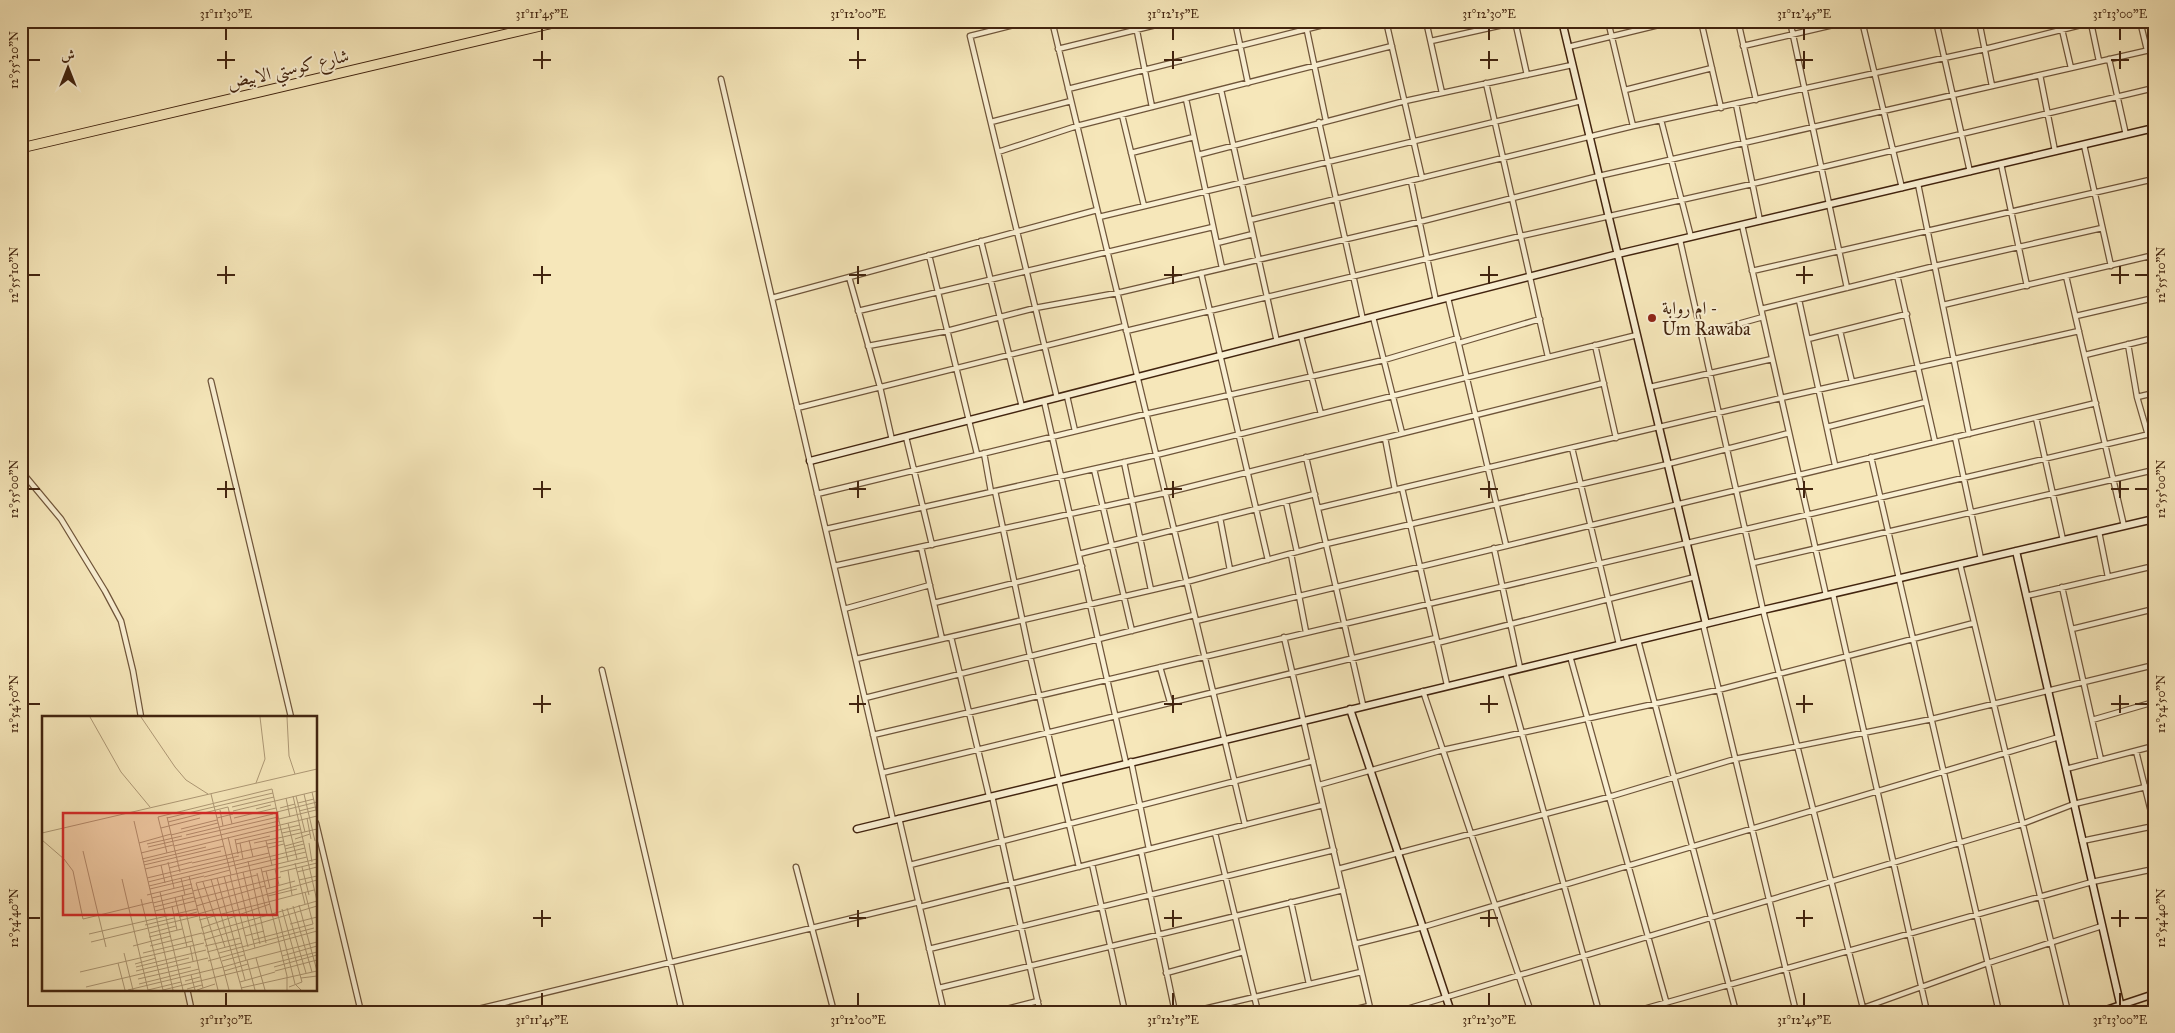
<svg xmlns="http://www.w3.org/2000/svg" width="2175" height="1033" viewBox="0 0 2175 1033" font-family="'IM FELL Great Primer',Amiri,serif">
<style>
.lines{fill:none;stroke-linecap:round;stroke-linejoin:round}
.street-casing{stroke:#6f553a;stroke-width:7}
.secondary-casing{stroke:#42240f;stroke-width:9}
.highway-casing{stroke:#42240f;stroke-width:11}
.street{stroke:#f9efd2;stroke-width:4.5}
.secondary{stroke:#f9efd2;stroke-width:6}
.highway{stroke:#f6e7ba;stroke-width:9}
.ticks{fill:none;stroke:#42240f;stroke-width:2}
.poi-dot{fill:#8f2418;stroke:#f9efd2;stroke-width:2}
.labels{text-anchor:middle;stroke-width:4;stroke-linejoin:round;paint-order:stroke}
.street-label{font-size:18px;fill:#42240f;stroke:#f9efd2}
.poi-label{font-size:18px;fill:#42240f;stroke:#f9efd2;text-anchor:start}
.inset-road{fill:none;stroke:#ae9976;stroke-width:1}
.view{fill:#d62828;fill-opacity:0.15;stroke:#d62828;stroke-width:2.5}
.inset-edge{fill:none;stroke:#42240f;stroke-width:2.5}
.neatline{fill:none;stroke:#42240f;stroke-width:2}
.ticks-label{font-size:12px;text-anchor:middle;fill:#42240f}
</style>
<rect width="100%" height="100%" fill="#f6e7ba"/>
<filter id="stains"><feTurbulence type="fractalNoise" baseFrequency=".004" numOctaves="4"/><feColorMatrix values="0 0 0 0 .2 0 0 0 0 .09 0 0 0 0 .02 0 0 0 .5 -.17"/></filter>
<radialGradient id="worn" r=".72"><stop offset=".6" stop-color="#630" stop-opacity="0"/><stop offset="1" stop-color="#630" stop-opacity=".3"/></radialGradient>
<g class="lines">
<!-- street casing -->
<g class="street-casing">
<path id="street" d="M1030 21 970 36 1057 398
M1052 21 1245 825
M1135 21 1152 107
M1235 21 1248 83
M1305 21 1326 121
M1386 21 1422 178
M1426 21 1442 93
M1515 21 1527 75
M1608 21 1633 126
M1701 21 1721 108
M1738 21 1756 100
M1790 21 1847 288
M1862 21 1902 188
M1936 21 1970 172
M1979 21 1992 86
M2060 21 2071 68
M2140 21 2147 50
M2091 23 2099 61
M1431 41 1516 22
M1743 46 1850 21
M1568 47 1675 21
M1058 49 1172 21
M2109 59 2126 135
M2040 75 2055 151
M721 79 893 820
M1486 83 1548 357
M1068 89 1339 21
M1221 90 1277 342
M1625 90 1712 68
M1186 99 1222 268
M1736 104 1760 221
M1122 115 1144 206
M1661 120 1691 237
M991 122 1071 101
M1319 122 1363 320
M2084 145 2111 266
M998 152 1077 126 1392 46
M1131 153 1194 137
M1198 155 1405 101 1572 65
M2001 164 2027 286
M1411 181 1436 301
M1918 184 1969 434
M1099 217 1581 101
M1250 220 1633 126 1985 49 2097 21
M1742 225 1826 595
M1680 240 1763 610 1864 1012
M981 241 1022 407
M1217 243 1253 234
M929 255 977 454
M2150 256 2154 272
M1752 271 2154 179
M1201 273 1268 560
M1897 275 1935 442
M2066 276 2124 526
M849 277 880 387 892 440
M772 298 1097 210
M1448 298 1506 545
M1799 300 1835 465
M1943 305 2154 255
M1761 309 1935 266 2102 228
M858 311 1213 227
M2076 316 2154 298
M1373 317 1402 433
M1126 331 1521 236 1752 184 2154 88
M1840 331 1852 382
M1702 334 1763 317
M1301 336 1321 414
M1808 339 1907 314
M1459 343 1540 319
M2128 344 2137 397 2148 435
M1595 345 1616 438
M868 346 947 331 1035 308 1117 293 1419 222 1599 176 2154 49
M2085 355 2154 338
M211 381 291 717
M1650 387 1772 359
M1067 396 1075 431
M2137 397 2154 393
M1044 401 1126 763
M797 408 1125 326
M2036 418 2063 540
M1827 427 1926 402
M906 437 932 545
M1955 437 1981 559
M1385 438 1395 490
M1572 448 1619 644
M984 453 991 492
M1306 457 1363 705
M1871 457 1999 1012
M1124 462 1151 590
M1094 469 1132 631
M21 471 61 519 105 591 121 621 133 671 141 717
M1402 488 1447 685
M995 491 1030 656 1079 867
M817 494 1146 414 1384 360 1458 338
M1286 502 1297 552
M1318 508 1781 398 2079 331
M1220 518 1230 570
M826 529 1156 455 1637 335
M2099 532 2108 577
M921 547 942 639
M1494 548 1520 668
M1079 554 1315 494
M1291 554 1306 632
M1753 563 2154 470
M1960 564 2068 1012
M834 566 1165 493 1604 383
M2062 587 2101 760
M1833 594 1927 1012
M2026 596 2154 566
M934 603 1082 566
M844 609 930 585
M1196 621 2096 403
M1703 624 1796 1012
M2072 629 2154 609
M951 637 989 796
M1284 637 1371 1012
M1638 640 1736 1012
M1437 643 1695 577
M1570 656 1669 1012
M856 659 1186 582 1326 544 1668 464 1789 433
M1160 667 1170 702
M602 670 682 1012
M1505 672 1599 1012
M1423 691 1531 1012
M865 698 1194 615
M2092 720 2154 702
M873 735 2154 433
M2136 751 2154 824
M1131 761 1149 849
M2066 769 2154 746
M882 773 1436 638
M1319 785 1443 750 1718 690 1974 623
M992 796 1040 1012
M899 818 944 1012
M316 823 361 1012
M1215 833 1258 1012
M2082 841 2154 826
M1141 851 1175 1012
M1092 864 1125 1012
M910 865 1313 761
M796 867 834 1012
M1338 869 1609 797 1735 759 1932 719 2154 665
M1291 902 1309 984
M920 907 1323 805
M1355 944 1423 927 2059 737
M929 949 1334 850
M1166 973 1243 952
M939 988 1343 890
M187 989 192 1012
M466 1012 919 902
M995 1012 1038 1001
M1191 1012 1361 972
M1344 1012 1369 1006
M1397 1012 2022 824 2074 804 2154 785
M1633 1012 2092 882 2154 869
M1852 1012 1988 963 2102 926"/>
</g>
<!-- secondary casing -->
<g class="secondary-casing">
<path id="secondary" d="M1562 21 1706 624
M810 461 1618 254 2154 128
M2016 551 2122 1012
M1350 709 1451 1012
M857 829 1763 610 2154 519
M2100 1012 2154 994"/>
</g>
<!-- highway casing -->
<g class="highway-casing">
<path id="highway" d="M21 148 562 21"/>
</g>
<!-- street -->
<use href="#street" class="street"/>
<!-- secondary -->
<use href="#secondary" class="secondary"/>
<!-- highway -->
<use href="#highway" class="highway"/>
</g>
<!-- ticks -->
<path class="ticks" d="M226 28V40M542 28V40M858 28V40M1173 28V40M1489 28V40M1804 28V40M2120 28V40M226 51V69M542 51V69M858 51V69M1173 51V69M1489 51V69M1804 51V69M2120 51V69M28 60H40M217 60H235M533 60H551M849 60H866M1164 60H1182M1480 60H1498M1796 60H1813M2111 60H2129M226 266V284M542 266V284M858 266V284M1173 266V284M1489 266V284M1804 266V284M2120 266V284M28 275H40M217 275H235M533 275H551M849 275H866M1164 275H1182M1480 275H1498M1796 275H1813M2111 275H2129M2135 275H2148M226 481V498M542 481V498M858 481V498M1173 481V498M1489 481V498M1804 481V498M2120 481V498M28 489H40M217 489H235M533 489H551M849 489H866M1164 489H1182M1480 489H1498M1796 489H1813M2111 489H2129M2135 489H2148M542 695V713M858 695V713M1173 695V713M1489 695V713M1804 695V713M2120 695V713M28 704H40M533 704H551M849 704H866M1164 704H1182M1480 704H1498M1796 704H1813M2111 704H2129M2135 704H2148M542 910V927M858 910V927M1173 910V927M1489 910V927M1804 910V927M2120 910V927M28 918H40M533 918H551M849 918H866M1164 918H1182M1480 918H1498M1796 918H1813M2111 918H2129M2135 918H2148M226 993V1006M542 993V1006M858 993V1006M1173 993V1006M1489 993V1006M1804 993V1006M2120 993V1006"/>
<!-- markers -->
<circle class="poi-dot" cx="1652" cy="318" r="5"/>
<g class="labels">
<!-- street labels -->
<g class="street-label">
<text transform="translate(288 69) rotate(-13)" y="6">شارع كوستي الابيض</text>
</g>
<!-- poi labels -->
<g class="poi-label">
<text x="1662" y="314">ام روابة -<tspan x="1662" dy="21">Um Rawaba</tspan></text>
</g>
</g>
<!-- overview -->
<g transform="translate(42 716)">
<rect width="275" height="275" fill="#f6e7ba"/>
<path class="inset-road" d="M48 1 79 56 108 91M99 1 133 51 144 64 166 78M245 1 247 40 253 58M214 67 223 43 218 1M270 76 275 98M169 78 189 159 154 167 181 251 205 244 213 274M262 78 273 125M251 80 275 185M254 80 263 116M244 82 248 101M256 87 272 83M186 91 190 108M190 91 232 81M238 92 253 88M214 93 229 89M178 94 181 110M191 95 275 75M257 95 273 91M235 96 275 86M125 101 138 156M125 102 231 77M175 102 191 98M192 102 234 92M265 102 269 123M237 103 274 94M92 105 109 178M126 106 186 91M246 107 255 143M119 112 158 102M139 113 175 104M0 117 275 53M240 117 259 113M129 119 176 107M144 119 231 98M186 121 213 232M241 121 275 113M193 123 196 138M253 123 268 118M0 124 22 143 31 155 41 203 111 186M193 124 258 109M207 124 211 141M224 125 230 149M97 127 129 118M198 127 201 143M212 127 241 121M267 127 270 146M105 128 140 120M194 128 228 120M225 128 241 125M132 130 237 105M243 130 261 125M106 131 236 101M226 132 242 128M243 133 262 128M41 135 64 231M99 137 131 129M125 137 116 101 230 73 246 145M100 143 275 100M206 145 224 227M101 146 164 131M126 146 132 172M150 147 225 130M253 147 263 188M102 149 182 130M119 149 123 167M260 151 267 179M127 152 150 146M219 152 245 260V274M103 153 179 135M193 153 264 136M233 153 237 169M246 154 250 179M224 155 228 172M201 156 218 228M220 156 275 143M238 156 275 147M255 156 275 151M215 157 225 198M138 158 227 137M188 159 206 231M189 159 265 141M147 160 176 274M182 160 204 244M162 161 188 154M105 162 197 140M139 162 143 179M175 162 203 264M80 163 106 274M169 163 200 274M257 164 275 160M106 166 138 158M161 166 183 231M107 170 263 132M108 173 162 160M224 173 253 165M151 175 215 159M118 176 141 274M263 176 271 208M109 178 131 274M105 179 150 168M140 179 155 244M226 180 255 173M133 181 145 231M110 182 150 172M99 183 121 274M152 183 239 161M111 187 151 177M257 189 275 255M130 190 135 214M154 190 223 170M251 190 270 256M112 191 152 181M245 192 264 257M240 193 260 266 247 271M113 195 153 185M235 195 253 268 259 274M156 198 275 164M137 201 155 196M157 204 272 174M248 208 275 201M103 209 132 202M159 212 228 188M108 217 134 210M47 218 155 193M160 218 275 185M203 220 222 215M107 221 140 213M162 224 275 190M211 224 271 208M49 226 156 200M91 230 129 220M108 230 160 217M148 230 151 245M163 230 198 222M165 236 200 227M82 237 91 274M101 237 151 225M177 237 272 212M240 240 275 230M214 242 223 274M155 244 161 272M205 244 275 226M166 245 275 215M180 245 202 239M76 247 83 274M93 248 114 242M94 251 164 234M232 251 275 239M208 253 275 236M94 255 147 242M182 255 206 248M233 255 275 244M38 256 162 227M149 259 153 274M259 262 275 260M96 263 149 251M143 265 158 261M198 266 233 256M97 268 157 253M44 271 166 242M199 272 275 255M145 273 160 269M86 274 181 251 187 274M106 274 139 266M121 274 207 253M155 274 173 268"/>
<path class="view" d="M21 97H235V199H21Z"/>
<rect width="275" height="275" class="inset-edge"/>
</g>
<!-- margin -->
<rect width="2175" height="1033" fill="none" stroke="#f6e7ba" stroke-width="55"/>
<!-- north arrow -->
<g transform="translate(68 68)" stroke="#f9efd2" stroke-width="4" paint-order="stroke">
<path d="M0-4L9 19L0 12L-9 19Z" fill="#42240f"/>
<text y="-8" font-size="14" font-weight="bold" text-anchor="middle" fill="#42240f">ش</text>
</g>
<rect x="28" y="28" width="2120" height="978" class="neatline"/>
<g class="ticks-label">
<text x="226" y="18">31°11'30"E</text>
<text x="542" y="18">31°11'45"E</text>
<text x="858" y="18">31°12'00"E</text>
<text x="1173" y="18">31°12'15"E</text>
<text x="1489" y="18">31°12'30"E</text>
<text x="1804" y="18">31°12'45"E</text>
<text x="2120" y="18">31°13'00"E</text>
<text transform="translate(14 60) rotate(-90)" y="4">12°55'20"N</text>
<text transform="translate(14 275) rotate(-90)" y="4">12°55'10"N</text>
<text transform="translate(2161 275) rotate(-90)" y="4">12°55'10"N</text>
<text transform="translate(14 489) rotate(-90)" y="4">12°55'00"N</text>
<text transform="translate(2161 489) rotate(-90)" y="4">12°55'00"N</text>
<text transform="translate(14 704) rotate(-90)" y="4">12°54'50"N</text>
<text transform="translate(2161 704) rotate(-90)" y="4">12°54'50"N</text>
<text transform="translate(14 918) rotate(-90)" y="4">12°54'40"N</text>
<text transform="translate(2161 918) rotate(-90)" y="4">12°54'40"N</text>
<text x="226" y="1024">31°11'30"E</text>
<text x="542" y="1024">31°11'45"E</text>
<text x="858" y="1024">31°12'00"E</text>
<text x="1173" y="1024">31°12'15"E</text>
<text x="1489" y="1024">31°12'30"E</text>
<text x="1804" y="1024">31°12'45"E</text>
<text x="2120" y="1024">31°13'00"E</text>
</g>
<rect width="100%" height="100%" filter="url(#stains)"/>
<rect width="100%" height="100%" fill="url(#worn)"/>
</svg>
